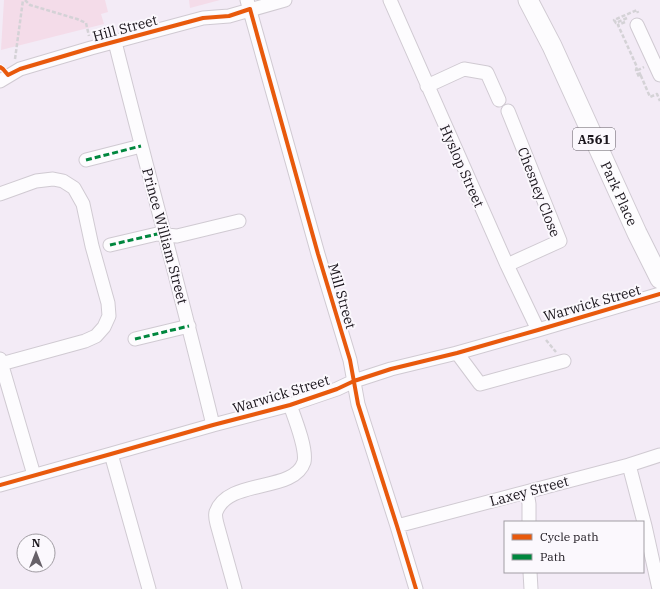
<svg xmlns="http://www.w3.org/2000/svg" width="660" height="589" viewBox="0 0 660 589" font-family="'IBM Plex Serif',serif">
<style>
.green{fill:#f4dce9}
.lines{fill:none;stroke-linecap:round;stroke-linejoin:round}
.minor-casing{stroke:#d0cad2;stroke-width:15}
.highway-casing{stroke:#d0cad2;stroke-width:21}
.path{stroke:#d4d2d6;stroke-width:2.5;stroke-dasharray:4 2;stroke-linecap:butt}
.minor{stroke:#fdfcfe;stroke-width:13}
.highway{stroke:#fdfcfe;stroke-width:19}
.quiet{stroke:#00873e;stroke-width:3;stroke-dasharray:6 3;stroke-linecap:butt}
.cycleway-casing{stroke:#fbf8fd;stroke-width:6}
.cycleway{stroke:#e8590c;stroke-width:4}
.labels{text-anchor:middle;stroke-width:4;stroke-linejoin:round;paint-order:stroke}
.shield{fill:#fbf8fd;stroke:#5e5960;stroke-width:1}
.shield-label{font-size:13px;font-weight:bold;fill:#1a151c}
.street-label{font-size:14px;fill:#1a151c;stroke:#fbf8fd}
</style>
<rect width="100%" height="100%" fill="#f3ebf6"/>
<!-- green -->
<path class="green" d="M4 0H105L108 12 101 14 104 24 1 50Z
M189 0H220L190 8Z"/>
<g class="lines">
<!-- minor casing -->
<g class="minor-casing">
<path id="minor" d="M247 0 318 254 350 360 358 404 397 526 416 589
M390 0 507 265 538 330
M637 25 660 75
M115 42C147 170 182 297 213 425
M0 81 20 69 91 48 203 18 229 16 285 0
M427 86 464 69 487 73 499 100
M86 160 141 146
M0 194 36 181 53 179 63 181 74 188 83 204 92 246 108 303 109 316 104 327 96 336 85 341 1 364
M110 245 157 234 177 236 239 221
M507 265 560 241 508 111
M135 339 189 326
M457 353 480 384 564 361
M0 359 34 475
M111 454 149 589
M629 465 645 526 659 589
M0 485 111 454 213 425 290 405 337 389 354 381 391 369 457 353 538 330 660 294
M527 492 529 504V522
M397 526 629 465 660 455
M530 572 531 589
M235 589 217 524C216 520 215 515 216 512 228 478 294 493 304 462 307 449 295 419 290 405"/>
</g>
<!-- highway casing -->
<g class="highway-casing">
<g id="highway">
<path id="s1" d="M528 0 552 46 637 233 660 279"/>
</g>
</g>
<!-- path -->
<path class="path" d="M25 0 30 5 77 19 86 23 89 36
M627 18 616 23 614 20 637 10 638 13
M625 22 618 25 637 67 636 70 639 77 641 76 650 97 657 94 660 101
M15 59 23 0
M641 76 638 70 644 67
M546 340 556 352"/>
<!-- minor -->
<use href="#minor" class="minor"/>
<!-- highway -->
<use href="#highway" class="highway"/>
<!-- quiet -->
<path class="quiet" d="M86 160 141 146
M110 245 157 234 165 235
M135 339 189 326"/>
<!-- cycleway casing -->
<g class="cycleway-casing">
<path id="cycleway" d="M0 67 3 69 8 75 20 69 91 48 203 18 229 16 250 9 318 254 350 360 358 404 397 526 416 589
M0 485 111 454 213 425 290 405 337 389 354 381 391 369 457 353 538 330 660 294"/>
</g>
<!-- cycleway -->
<use href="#cycleway" class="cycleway"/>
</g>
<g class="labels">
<!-- shield labels -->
<rect class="shield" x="573" y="128" width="42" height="22" rx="3"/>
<g class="shield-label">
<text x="594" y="144">A561</text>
</g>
<!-- street labels -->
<g class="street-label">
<text transform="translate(125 28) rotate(-15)" y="5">Hill Street</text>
<text transform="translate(462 166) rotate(66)" y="5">Hyslop Street</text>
<text transform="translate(539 192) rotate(69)" y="5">Chesney Close</text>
<text dy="5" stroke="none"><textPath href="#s1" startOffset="214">Park Place</textPath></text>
<text transform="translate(165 236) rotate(75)" y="5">Prince William Street</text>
<text transform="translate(342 296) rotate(74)" y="5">Mill Street</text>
<text transform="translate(592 303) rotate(-16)" y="5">Warwick Street</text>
<text transform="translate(281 394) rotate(-17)" y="5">Warwick Street</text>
<text transform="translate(529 491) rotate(-15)" y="5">Laxey Street</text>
</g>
</g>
<!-- legend -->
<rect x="504" y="521" width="140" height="52" fill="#fbf8fd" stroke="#a19da3"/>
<rect x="512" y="534" width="20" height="6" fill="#e8590c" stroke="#a19da3"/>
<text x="540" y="541" font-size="12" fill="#1a151c">Cycle path</text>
<rect x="512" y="554" width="20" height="6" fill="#00873e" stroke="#a19da3"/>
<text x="540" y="561" font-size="12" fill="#1a151c">Path</text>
<!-- north arrow -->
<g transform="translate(36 553)"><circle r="19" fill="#fbf8fd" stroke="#a19da3"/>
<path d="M0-3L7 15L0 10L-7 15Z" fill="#666068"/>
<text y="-6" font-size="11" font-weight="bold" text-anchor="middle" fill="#1a151c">N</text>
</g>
</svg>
